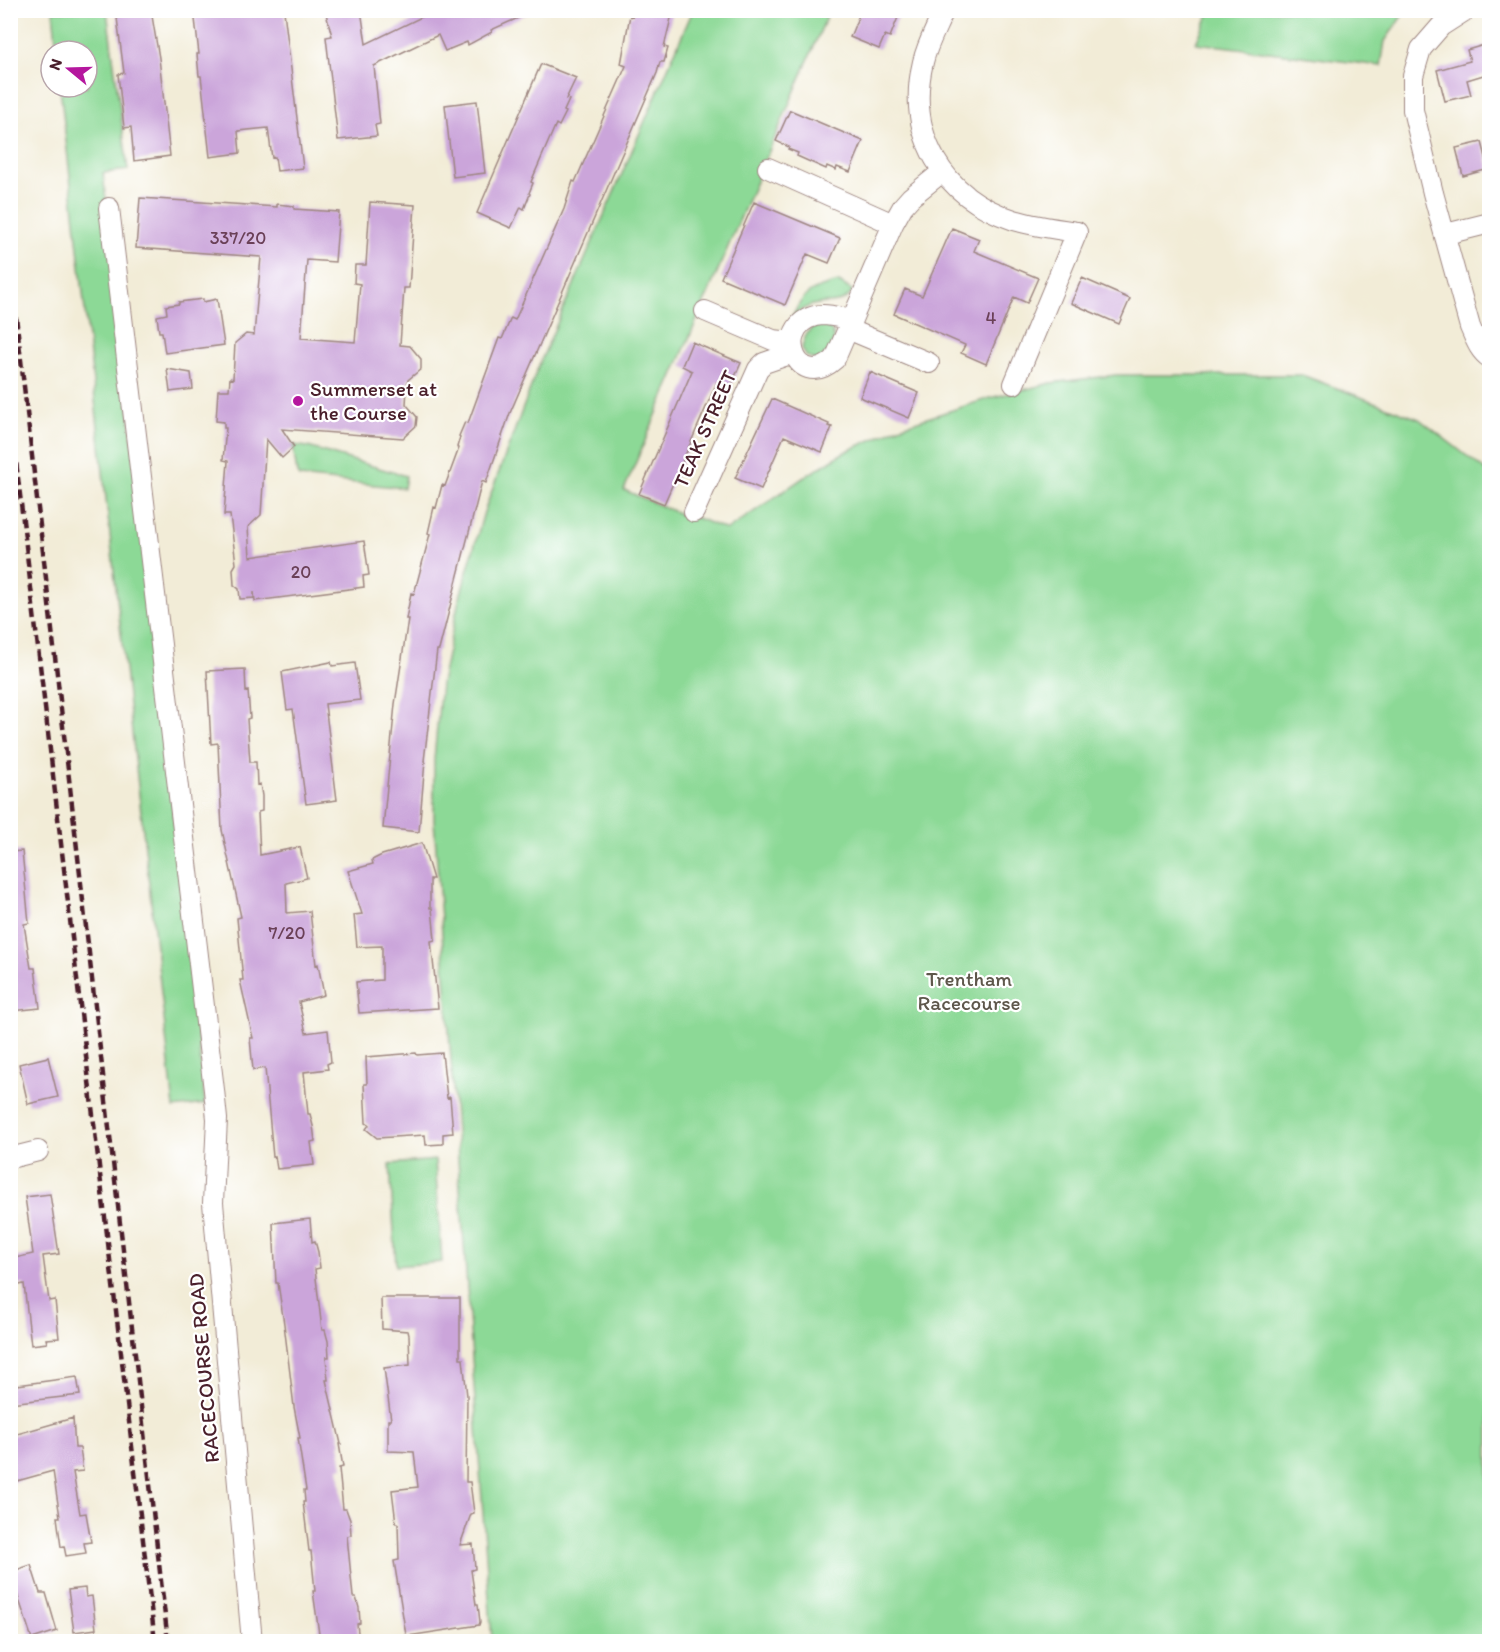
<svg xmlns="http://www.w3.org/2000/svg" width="1500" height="1652" viewBox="0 0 1500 1652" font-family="Itim,sans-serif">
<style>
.green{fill:#8cd996;stroke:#6b7c60;stroke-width:1.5}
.building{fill:#cba5da}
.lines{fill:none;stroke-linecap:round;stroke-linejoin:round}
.minor-casing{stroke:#9e8681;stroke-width:22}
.minor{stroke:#fff;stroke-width:20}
.rail{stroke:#4a1f2b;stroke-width:4.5;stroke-dasharray:9 4.5;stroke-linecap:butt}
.poi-dot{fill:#b5179e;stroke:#fff;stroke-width:2}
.labels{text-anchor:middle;stroke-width:4.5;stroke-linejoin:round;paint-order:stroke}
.number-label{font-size:18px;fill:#6a4057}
.poi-label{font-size:21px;fill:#4a1f2b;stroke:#fff;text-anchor:start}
.street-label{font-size:21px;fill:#4a1f2b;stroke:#fff}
.park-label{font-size:21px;fill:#5e574b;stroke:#fff}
</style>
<rect width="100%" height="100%" fill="#fff"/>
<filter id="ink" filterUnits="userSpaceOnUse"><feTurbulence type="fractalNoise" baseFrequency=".0167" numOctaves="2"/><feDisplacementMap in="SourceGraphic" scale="12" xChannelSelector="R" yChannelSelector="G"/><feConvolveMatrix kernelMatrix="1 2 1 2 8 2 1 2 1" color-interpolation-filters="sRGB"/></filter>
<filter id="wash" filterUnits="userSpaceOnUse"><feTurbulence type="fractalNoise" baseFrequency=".008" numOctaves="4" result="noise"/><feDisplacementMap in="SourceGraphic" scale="24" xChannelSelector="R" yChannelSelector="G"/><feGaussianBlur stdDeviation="1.35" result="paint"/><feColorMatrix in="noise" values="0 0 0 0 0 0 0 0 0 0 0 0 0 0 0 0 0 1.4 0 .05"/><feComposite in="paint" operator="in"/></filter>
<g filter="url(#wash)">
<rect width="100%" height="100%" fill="#f2ecd7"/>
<!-- green -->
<path class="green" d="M693 10 829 11 624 490 680 514 700 519 727 530 803 478 843 453 899 427 990 398 1051 383 1116 375H1302L1419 419 1489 473V1641H492L434 820V760L441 683 458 604 484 512 539 365Z
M53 11H107L128 170 103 173 205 1104 174 1108 60 87H87V51H57Z
M1210 11V10L1408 11 1404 13 1385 41 1381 66 1196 43Z
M839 282 853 291C838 315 812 289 790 323 801 294 809 289 839 282Z
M821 324C844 333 832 352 817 361L806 356 802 348C805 334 808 328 821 324Z
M293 445 308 447 406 476 404 488 299 477 297 474Z
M435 1160 442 1262 396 1266 390 1164Z"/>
<g id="blocks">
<!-- building -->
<path class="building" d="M116 10H151L159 58 170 156 134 161 131 127 124 128 118 74 124 73Z
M194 10 284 11 303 168 277 171 275 157 272 158 268 128 238 131 240 153 210 157 201 76H199L197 54H199Z
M325 10H361L366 44 436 10H536L491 30 492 32 468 45 467 42 445 51 438 35 374 66 380 124 375 125 377 136 338 140 326 37 332 36Z
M634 10H673L664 47 668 48 664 62H660L657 73 510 413 486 483 482 481 439 650H437L424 761H425L419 832 383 828 395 704 408 619H406L411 593 414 594 430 534 428 533 434 507 436 508 442 485 445 486 459 448 457 447 460 437 459 436 465 422 468 423 499 338 502 339 511 318 515 320 564 209 573 181 575 182 626 66 621 64 630 15 633 16Z
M861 10H901L890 37 885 35 879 49 850 37Z
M1484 45 1485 52 1490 51V73L1467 80 1471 95 1445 101 1437 70 1470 61 1467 50Z
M541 64 576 78 566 99 569 100 564 111 566 112 559 126 556 124 531 182 533 183 529 193 530 194 524 209 521 207 511 228 477 213Z
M477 101 485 173 453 177 445 105Z
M790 110 863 141 850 172 837 167 836 170 827 166 826 169 797 156 798 153 788 149 789 147 776 141Z
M1482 142 1489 169 1463 176 1456 148Z
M140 198 277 207V204L294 206V209L339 212 335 262 307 260 301 338 355 342 360 284 354 283 355 265H366L370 202 415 205 409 288H404L400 345 410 346 421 359V369L408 380 407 389 406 404 417 417 416 426 403 438 282 429 294 447 282 458 266 439 261 515 248 527 250 557 364 541 369 575 363 576 364 587 255 601 254 592V598L240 599 239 589 234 585 233 569 236 564 230 515H224L228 461 223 460 226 428H224V422L216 421 218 390H229L230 378 233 379 235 343 246 334 254 335 261 257 136 248Z
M754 202 840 238 829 263 807 254 785 305 721 278Z
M952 228 979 239 974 251 1038 278 1027 303 1014 297 986 364 961 353 965 345 894 314 905 289 922 296Z
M1082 278 1130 299 1119 324 1071 303Z
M203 299V302L217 299 224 345 165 353 162 332H159L157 316 167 314 166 306 179 304V302Z
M692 342 741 363 730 388 717 382 664 504 639 494 692 371 682 366Z
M167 369 191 373 193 389 170 392Z
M870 372 919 393 909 418 860 397Z
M772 399 829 424 828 426 832 427 822 452 784 436 761 489 735 478Z
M331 662 332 666 355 663 360 700 325 704 337 800 306 804 293 709 287 710 282 672Z
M245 669 246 692 248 691 250 718 247 719 250 762H256L257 785 260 784 262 796V811L258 812 260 855 300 847 307 878 286 883 287 913 310 911 316 965 318 964 324 995 299 1002 306 1033 328 1030 331 1062 327 1064 328 1069 304 1072 308 1114H310L313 1126 315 1141 311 1142 314 1165 277 1169 275 1156 273 1157 265 1068 253 1070 250 1038H253L240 980H243L237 918 241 917 222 830 218 743 211 744 207 671Z
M422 843 433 879H430V908H432L435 940 431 941 438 1008 359 1013 356 982 382 980V946L357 947 354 915 362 914 348 871 373 864 372 860 382 855Z
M22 851 29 923 24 924 31 968H35L40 1008 12 1011 10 852Z
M416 1053 417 1055 442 1053 447 1098 450 1097 453 1133 443 1134V1144L426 1145 425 1135 377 1138 366 1129 369 1125 366 1123 364 1084H367L366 1057Z
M48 1057 58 1097 28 1104 19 1064Z
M50 1194 59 1254 43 1256 49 1301 55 1300 59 1338 46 1339 47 1343 31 1345 24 1284 10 1287V1259L33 1254 25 1197Z
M310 1219 312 1242 315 1241 318 1252 320 1268 315 1269 322 1330H325L328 1341 329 1357H326L328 1380H326L341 1444H339L343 1467 339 1468 343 1509H346L350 1520 351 1535 347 1536 353 1597H356L359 1608 360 1623 357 1624 359 1641H320L313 1591H315L311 1551H309L303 1502H305L304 1490H306L298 1438H300L294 1407 284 1324 278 1283H276L273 1223Z
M381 1298H460V1359H463L467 1396 466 1482H470L474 1513 471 1514 460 1545 473 1544 475 1569 471 1570 476 1605H478L480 1622 479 1625 408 1636 406 1635 394 1561 399 1560 398 1523H396L392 1490 418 1487 414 1452 388 1451V1420H391L384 1368 410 1365 409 1335 408 1331 382 1329Z
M77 1377 80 1395 10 1403V1386Z
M73 1418 75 1448H80L83 1471 73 1472 80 1514 86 1513 91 1542 84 1543 86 1553 66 1556 64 1546 61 1547 57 1517H60L53 1471 10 1483V1436Z
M31 1565 40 1593H46L57 1631 32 1639 10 1572Z
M85 1588 86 1597 92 1596 96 1629 74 1632 68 1590Z"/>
</g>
</g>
<g filter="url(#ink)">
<use href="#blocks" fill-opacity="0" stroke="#9e8681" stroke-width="1.5"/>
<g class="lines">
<!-- minor casing -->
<g class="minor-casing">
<path id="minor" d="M944 10C937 27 927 44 923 62 906 134 942 197 1014 220 1034 226 1056 229 1077 232L1014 384
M1466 10 1441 26 1421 49 1413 76V110L1433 193 1470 327C1475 338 1479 351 1490 358
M768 168 893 224
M109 208 214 1090 217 1119 213 1203 252 1642
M1446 234 1490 223
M705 311 773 340 792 342
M851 320C841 318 832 315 823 315 770 318 794 396 835 359L893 224 903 206 911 197 942 172
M848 329 929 363
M694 512 758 369 764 363 793 353
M10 1158 38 1151"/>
</g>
<!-- minor -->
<use href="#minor" class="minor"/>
<!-- rail -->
<path class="rail" d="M10 264 168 1642
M10 410 155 1642"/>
</g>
</g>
<!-- markers -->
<circle class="poi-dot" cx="298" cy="401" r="6"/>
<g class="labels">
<!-- number labels -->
<g class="number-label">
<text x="238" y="244">337/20</text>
<text x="991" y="324">4</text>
<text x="301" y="578">20</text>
<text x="287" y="939">7/20</text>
</g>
<!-- poi labels -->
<g class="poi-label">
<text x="310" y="396">Summerset at<tspan x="310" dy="24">the Course</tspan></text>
</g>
<!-- street labels -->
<g class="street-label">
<text transform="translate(705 429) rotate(-66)" y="7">TEAK STREET</text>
<text transform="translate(204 1368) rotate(-95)" y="7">RACECOURSE ROAD</text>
</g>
<!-- park labels -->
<g class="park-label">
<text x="969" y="986">Trentham<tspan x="969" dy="24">Racecourse</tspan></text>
</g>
</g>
<!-- margin -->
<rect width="1500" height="1652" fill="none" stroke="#fff" stroke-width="36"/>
<!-- north arrow -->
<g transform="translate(69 69) rotate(289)"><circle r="28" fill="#ffffff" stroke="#b7a5aa" stroke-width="1.5"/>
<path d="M0-4.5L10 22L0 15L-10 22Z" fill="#b5179e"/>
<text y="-9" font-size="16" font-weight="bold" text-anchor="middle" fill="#4a1f2b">N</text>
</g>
</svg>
